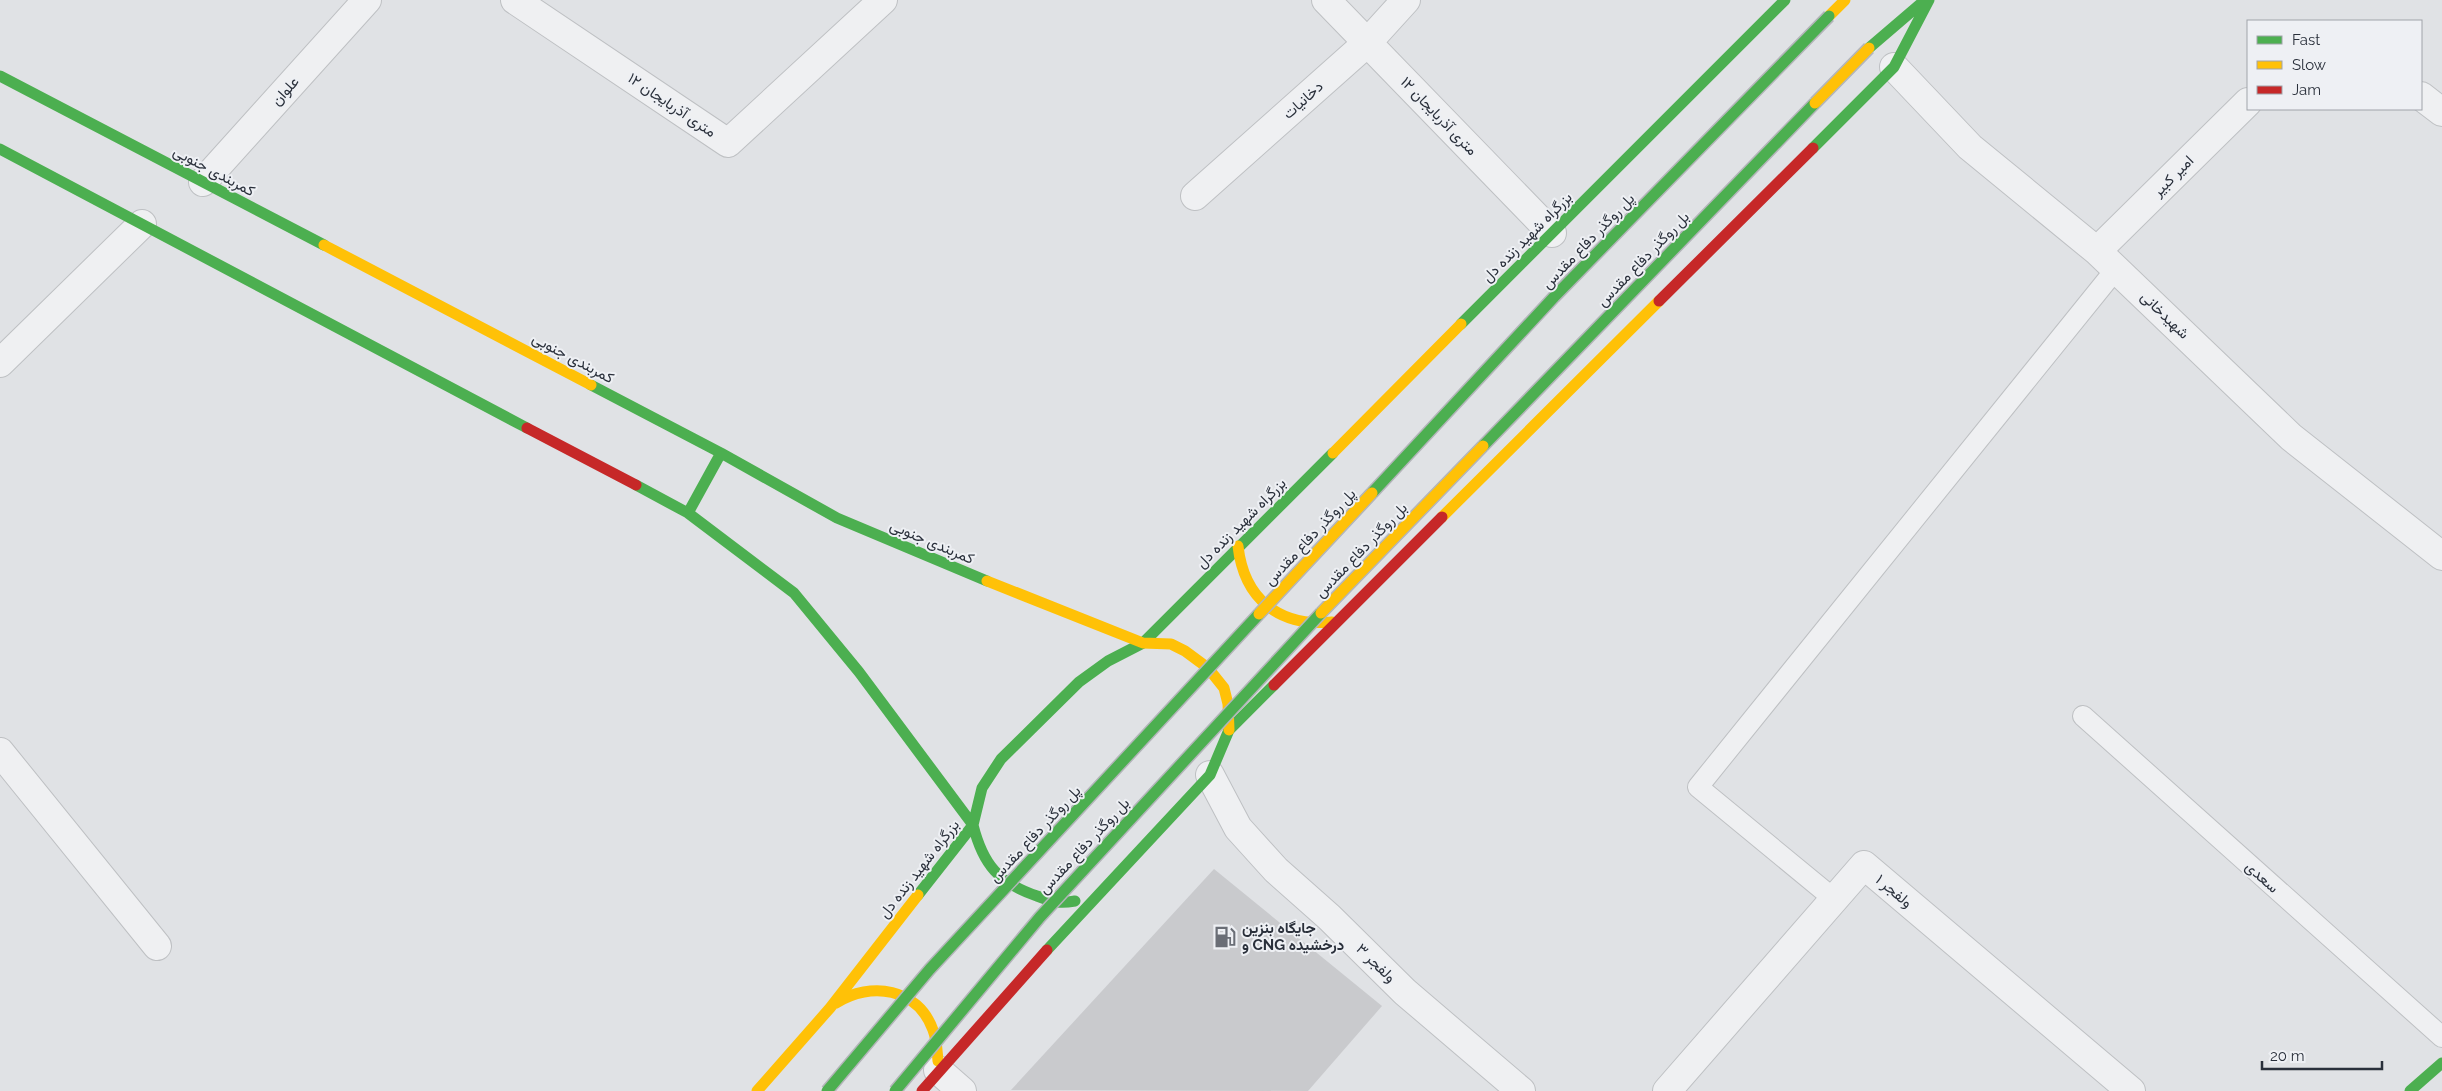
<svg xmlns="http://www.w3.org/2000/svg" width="2442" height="1091" viewBox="0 0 2442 1091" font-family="Raleway,Vazirmatn,sans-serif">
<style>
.building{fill:#c9cacd}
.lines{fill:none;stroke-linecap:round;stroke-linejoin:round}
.lane-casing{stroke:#bec0c3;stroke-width:22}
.street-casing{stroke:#bec0c3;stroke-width:30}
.lane{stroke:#eff0f2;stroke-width:20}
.street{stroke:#eff0f2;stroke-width:28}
.fast{stroke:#4caf50;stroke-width:11}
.slow{stroke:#ffc107;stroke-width:11}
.jam{stroke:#c62828;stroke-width:11}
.fast-bridge-casing{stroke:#b3b5b9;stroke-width:14;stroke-linecap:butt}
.slow-bridge-casing{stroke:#b3b5b9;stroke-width:14;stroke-linecap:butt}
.fast-bridge{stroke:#4caf50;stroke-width:11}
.slow-bridge{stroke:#ffc107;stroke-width:11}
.labels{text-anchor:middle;stroke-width:4;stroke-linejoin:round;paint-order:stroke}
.street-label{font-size:15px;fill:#2a303b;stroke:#eef0f4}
.poi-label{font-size:15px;font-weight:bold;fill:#2a303b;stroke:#eef0f4;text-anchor:start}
</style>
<rect width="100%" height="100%" fill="#e0e2e5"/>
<!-- building -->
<path class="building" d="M1214 869 1382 1006 1308 1091 1011 1090Z"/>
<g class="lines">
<!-- lane casing -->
<g class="lane-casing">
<path id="lane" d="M2083 716 2442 1037
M1834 899 1698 787 2116 269"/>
</g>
<!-- street casing -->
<g class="street-casing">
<path id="street" d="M515 0 728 143 883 0
M1326 0 1552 233
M1894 67 1970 147 2097 251 2291 437 2442 556
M2421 96 2442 112
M203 182 367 0
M1195 196 1367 43 1406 0
M2097 251 2248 102
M0 363 142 224
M0 752 157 946
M1210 775 1238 828 1276 870 1329 917 1405 992 1521 1091
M938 1070 962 1091
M1667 1091 1864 865 2131 1091"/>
</g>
<!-- lane -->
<use href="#lane" class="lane"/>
<!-- street -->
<use href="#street" class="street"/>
<!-- fast -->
<path class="fast" d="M1869 48 1925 0
M0 76 324 245
M1813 148 1894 67 1929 0
M0 149 527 428
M1461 324 1785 0
M591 385 721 453 837 518 987 581
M636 485 688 513 794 593 859 672 973 825C983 865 999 883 1037 896 1053 902 1059 904 1075 901
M688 513 721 453
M918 895 973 825 982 788 1001 759 1079 682 1108 661 1143 643 1333 453
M1047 950 1210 775 1229 730 1274 685
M2410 1091 2442 1063"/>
<!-- slow -->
<path class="slow" d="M1829 16 1845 0
M324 245 591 385
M1333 453 1461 324
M1442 517 1659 301
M1238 546C1244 599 1279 627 1332 622
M987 581 1143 643 1171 644 1185 651 1208 668 1224 688 1228 704 1229 730
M836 1003C871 981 918 988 933 1030 937 1040 937 1051 938 1061
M757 1091 830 1008 918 895"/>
<!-- jam -->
<path class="jam" d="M1659 301 1813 148
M527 428 636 485
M1274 685 1442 517
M922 1091 1047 950"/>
<!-- fast-bridge casing -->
<g class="fast-bridge-casing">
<path id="fast-bridge" d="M1483 446 1815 103
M1372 493 1554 297 1829 16
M827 1091 930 969 1259 614
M895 1091 1040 917 1321 613"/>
</g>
<!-- slow-bridge casing -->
<g class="slow-bridge-casing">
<path id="slow-bridge" d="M1815 103 1869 48
M1321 613 1483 446
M1259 614 1372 493"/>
</g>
<!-- fast-bridge -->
<use href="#fast-bridge" class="fast-bridge"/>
<!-- slow-bridge -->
<use href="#slow-bridge" class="slow-bridge"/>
</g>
<!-- icons -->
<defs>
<g id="fuel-bare" transform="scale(1.725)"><path d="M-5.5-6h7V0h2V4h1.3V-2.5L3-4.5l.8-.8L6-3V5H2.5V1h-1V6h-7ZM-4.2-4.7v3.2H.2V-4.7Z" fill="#6a6e76" stroke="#eef0f4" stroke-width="2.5" paint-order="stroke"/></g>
</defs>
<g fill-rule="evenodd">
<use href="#fuel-bare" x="1225" y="937"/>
</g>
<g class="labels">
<!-- street labels -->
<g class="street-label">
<text transform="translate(285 91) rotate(-48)" y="5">علوان</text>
<text transform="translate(1303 100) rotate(-42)" y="5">دخانیات</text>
<text transform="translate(672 105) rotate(34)" y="5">۱۲ متری آذربایجان</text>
<text transform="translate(1439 116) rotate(46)" y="5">۱۲ متری آذربایجان</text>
<text transform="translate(214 171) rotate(28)" y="5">کمربندی جنوبی</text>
<text transform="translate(2173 176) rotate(-45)" y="5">امیر کبیر</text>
<text transform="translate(1527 237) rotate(-45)" y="5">بزرگراه شهید زنده دل</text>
<text transform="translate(1588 241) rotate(-46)" y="5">پل روگذر دفاع مقدس</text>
<text transform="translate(1643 259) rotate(-46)" y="5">بل روگذر دفاع مقدس</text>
<text transform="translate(2165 315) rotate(44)" y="5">شهیدخانی</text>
<text transform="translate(573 358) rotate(28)" y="5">کمربندی جنوبی</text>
<text transform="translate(1241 523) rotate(-45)" y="5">بزرگراه شهید زنده دل</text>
<text transform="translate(1310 537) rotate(-47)" y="5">پل روگذر دفاع مقدس</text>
<text transform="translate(932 542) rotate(23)" y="5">کمربندی جنوبی</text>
<text transform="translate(1361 550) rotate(-46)" y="5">بل روگذر دفاع مقدس</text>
<text transform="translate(1035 834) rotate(-47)" y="5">پل روگذر دفاع مقدس</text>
<text transform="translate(1084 846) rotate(-47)" y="5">بل روگذر دفاع مقدس</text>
<text transform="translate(919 869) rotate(-52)" y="5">بزرگراه شهید زنده دل</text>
<text transform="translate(2262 877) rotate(42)" y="5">سعدی</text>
<text transform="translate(1894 891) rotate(40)" y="5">ولفجر ۱</text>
<text transform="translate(1376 963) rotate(44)" y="5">ولفجر ۳</text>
</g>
<!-- poi labels -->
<g class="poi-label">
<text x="1242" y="933">جایگاه بنزین<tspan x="1242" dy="17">و CNG درخشیده</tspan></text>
</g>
</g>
<!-- legend -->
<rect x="2247" y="20" width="175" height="90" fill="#eef0f4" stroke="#a0a3aa"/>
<rect x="2257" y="36" width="25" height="8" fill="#4caf50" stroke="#a0a3aa"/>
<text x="2292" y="45" font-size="15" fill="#2a303b">Fast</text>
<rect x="2257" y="61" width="25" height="8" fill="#ffc107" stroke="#a0a3aa"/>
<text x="2292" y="70" font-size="15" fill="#2a303b">Slow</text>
<rect x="2257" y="86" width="25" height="8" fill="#c62828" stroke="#a0a3aa"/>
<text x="2292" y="95" font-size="15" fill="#2a303b">Jam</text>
<!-- scale -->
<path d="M2262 1061v8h120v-8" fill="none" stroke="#2a303b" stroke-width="2.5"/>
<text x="2270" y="1061" font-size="15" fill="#2a303b" stroke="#eef0f4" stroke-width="4" paint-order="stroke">20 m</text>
</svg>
